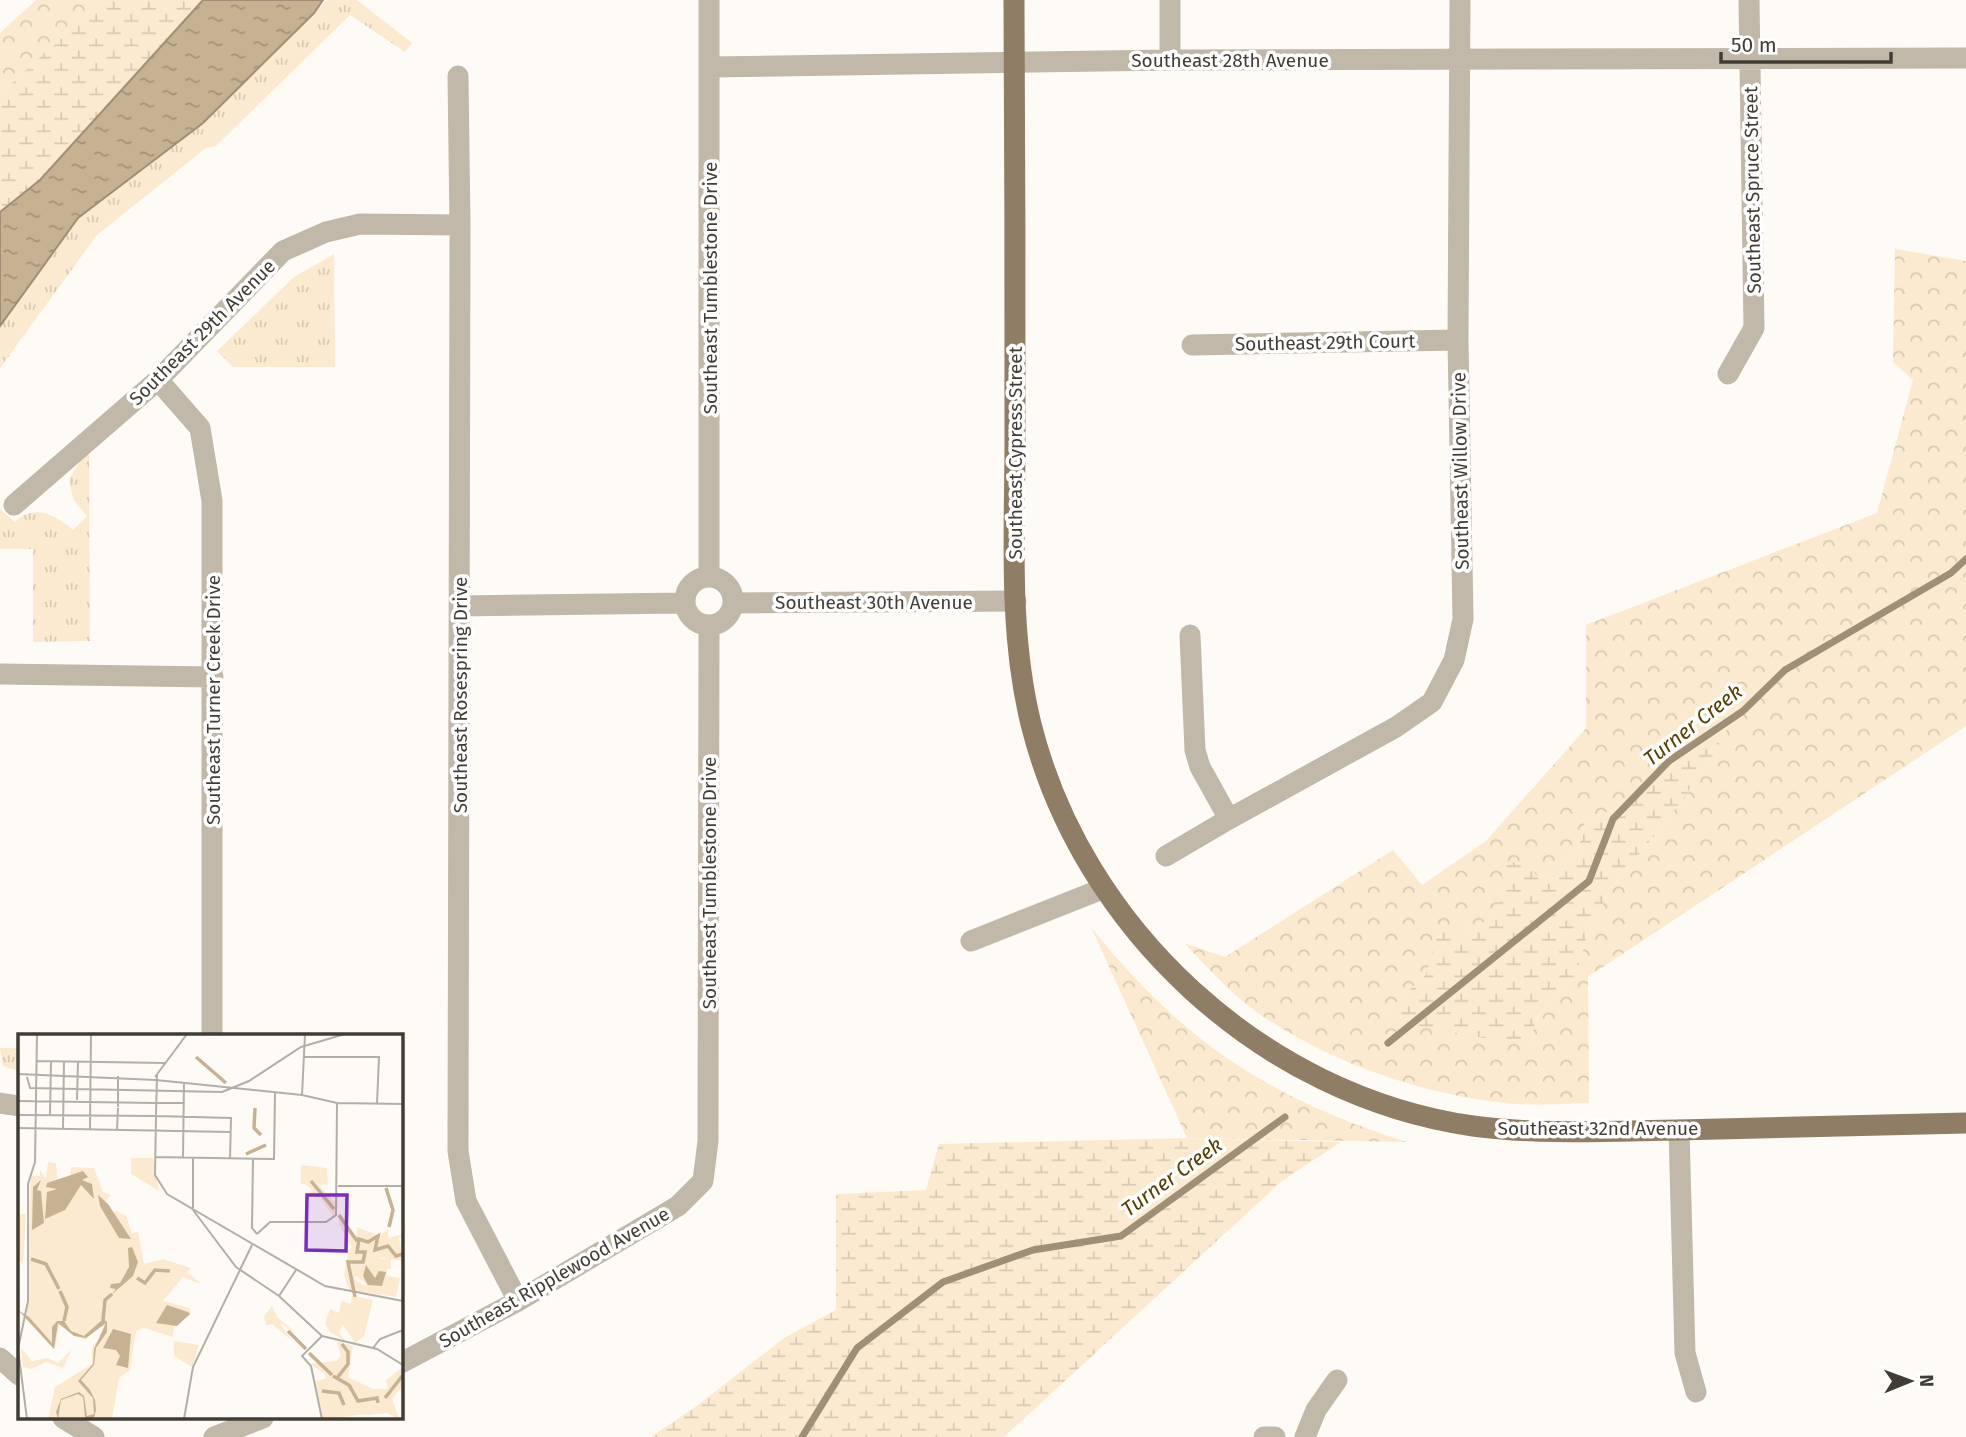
<svg xmlns="http://www.w3.org/2000/svg" width="1966" height="1437" viewBox="0 0 1966 1437" font-family="'Fira Sans',sans-serif">
<style>
.grass{fill:url(#grass-tufts)}
.forest{fill:url(#forest-crowns);fill-rule:evenodd}
.wetland{fill:url(#wetland-marsh)}
.water{fill:url(#water-ripples);stroke:#9e8f76;stroke-width:2}
.lines{fill:none;stroke-linecap:round;stroke-linejoin:round}
.stream{stroke:#9e8f76;stroke-width:7}
.minor{stroke:#c1b8a9;stroke-width:21}
.major{stroke:#8f7e65;stroke-width:21}
.labels{text-anchor:middle;stroke-width:7;stroke-linejoin:round;paint-order:stroke}
.street-label{font-size:19px;fill:#413c34;stroke:#fff}
.water-label{font-size:21px;font-style:italic;fill:#5a3d00;stroke:#fff}
.inset-river{fill:none;stroke:#c6b292;stroke-width:3.5}
.inset-road{fill:none;stroke:#b2afa9;stroke-width:2}
.view{fill:#7b2cbf;fill-opacity:0.15;stroke:#7b2cbf;stroke-width:3.5}
.inset-edge{fill:none;stroke:#413c34;stroke-width:3.5}
</style>
<defs>
<pattern id="grass-tufts" width="24" height="20" patternUnits="userSpaceOnUse" patternTransform="scale(1.75)"><rect width="24" height="20" fill="#fbeacf"/><path d="M3 7l-1-3M5 7V3M7 7l1-3M15 17l-1-3M17 17v-4M19 17l1-3" fill="none" stroke="#d8cab2"/></pattern>
<pattern id="forest-crowns" width="20" height="18" patternUnits="userSpaceOnUse" patternTransform="scale(1.75)"><rect width="20" height="18" fill="#fbeacf"/><path d="M2 6a3 3 0 1 1 6 0M12 15a3 3 0 1 1 6 0" fill="none" stroke="#d8cab2"/></pattern>
<pattern id="wetland-marsh" width="20" height="14" patternUnits="userSpaceOnUse" patternTransform="scale(1.75)"><rect width="20" height="14" fill="#fbeacf"/><path d="M1 5h8M5 5V1M11 12h8M15 12V8" fill="none" stroke="#d8cab2"/></pattern>
<pattern id="water-ripples" width="26" height="14" patternUnits="userSpaceOnUse" patternTransform="scale(1.75)"><rect width="26" height="14" fill="#c6b292"/><path d="M2 4q2-2 4 0t4 0M15 11q2-2 4 0t4 0" fill="none" stroke="#a29278"/></pattern>
</defs>
<rect width="100%" height="100%" fill="#fefbf7"/>
<!-- grass -->
<path class="grass" d="M327 0H357L412 43 405 52 350 15 216 146 206 148 97 235 0 368V326L78 218 203 123Z
M334 254 335 367H233L217 351 294 277Z
M89 447 90 641 33 642V549H0V509L15 522C34 503 56 515 73 530L87 516 73 499 69 479Z
M0 1048H19V1071L3 1066Z"/>
<!-- forest -->
<path class="forest" d="M36 0H102L0 94V33Z
M1895 249 1966 261V726L1588 977 1589 1103C1560 1104 1531 1106 1503 1103 1418 1093 1328 1062 1258 1013 1230 993 1207 967 1184 943L1225 957 1393 850 1422 885 1486 841 1586 728V625L1877 513 1913 380 1893 362ZM1734 715 1708 764 1664 824 1612 887 1587 935 1577 971 1537 1018 1528 1045 1383 1014 1426 975 1464 931 1489 920 1504 893 1538 877 1557 879 1579 846 1586 820 1620 807Z
M1091 927C1183 1042 1267 1097 1407 1142L1187 1138Z"/>
<!-- wetland -->
<path class="wetland" d="M102 0H203L40 180 0 212V94Z
M1736 713 1708 764 1664 824 1612 887 1587 935 1577 972 1537 1018 1528 1046 1409 1024 1383 1014 1426 975 1439 929 1464 931 1489 920 1504 893 1501 863 1526 862 1538 877 1557 879 1579 846 1586 820 1620 807Z
M1187 1138 1341 1142 1282 1181 1004 1437H651L698 1405 784 1338 836 1310V1194L926 1190 939 1144Z"/>
<!-- water -->
<path class="water" d="M203 0H323L314 13 203 123 78 218 0 326V212L40 180Z"/>
<g class="lines">
<!-- stream -->
<path class="stream" d="M1388 1043 1589 881 1613 819 1669 761 1743 711 1785 670 1951 573 1966 559
M802 1437 857 1348 943 1282 1033 1250 1121 1236 1285 1117"/>
<!-- minor -->
<path class="minor" d="M1170 0V60
M711 67 1170 60 1966 58
M458 76 460 225 458 1151 466 1201 518 1301
M1192 345 1458 340
M1728 374 1754 328 1749 0
M158 380 200 428 212 501V1036
M14 505 158 380 283 251 326 232 360 224 460 225
M709 576V0
M685 601a24 24 0 1 1 48 0a24 24 0 1 1-48 0Z
M733 603 1016 601
M460 606 684 603
M1190 635 1195 750 1200 767 1229 819 1396 727 1432 702 1454 660 1463 619 1458 340 1460 0
M0 674 213 677
M1166 856 1229 819
M971 941 1102 889
M0 1103 19 1106
M1679 1130 1685 1353 1696 1392
M0 1358 19 1375
M401 1363 518 1301 678 1206 703 1181 708 1141 709 625
M63 1418 94 1437
M214 1437 263 1418
M1264 1437H1275
M1305 1437 1316 1410 1337 1380"/>
<!-- major -->
<path class="major" d="M1014 0C1015 146 1015 291 1015 437 1015 532 1008 631 1031 724 1082 929 1263 1096 1473 1126 1541 1135 1610 1131 1678 1130 1774 1128 1870 1126 1966 1123"/>
</g>
<g class="labels">
<!-- street labels -->
<g class="street-label">
<text x="1230" y="67">Southeast 28th Avenue</text>
<text transform="translate(1752 190) rotate(-91)" y="7">Southeast Spruce Street</text>
<text transform="translate(710 288) rotate(-90)" y="7">Southeast Tumblestone Drive</text>
<text transform="translate(202 332) rotate(-45)" y="7">Southeast 29th Avenue</text>
<text transform="translate(1325 342) rotate(-1)" y="7">Southeast 29th Court</text>
<text transform="translate(1015 453) rotate(-90)" y="7">Southeast Cypress Street</text>
<text transform="translate(1460 471) rotate(-91)" y="7">Southeast Willow Drive</text>
<text x="874" y="609">Southeast 30th Avenue</text>
<text transform="translate(460 695) rotate(-90)" y="7">Southeast Rosespring Drive</text>
<text transform="translate(213 700) rotate(-90)" y="7">Southeast Turner Creek Drive</text>
<text transform="translate(709 883) rotate(-90)" y="7">Southeast Tumblestone Drive</text>
<text x="1598" y="1135">Southeast 32nd Avenue</text>
<text transform="translate(554 1277) rotate(-30)" y="7">Southeast Ripplewood Avenue</text>
</g>
<!-- water labels -->
<g class="water-label">
<text transform="translate(1693 725) rotate(-38)" y="7">Turner Creek</text>
<text transform="translate(1172 1177) rotate(-36)" y="7">Turner Creek</text>
</g>
</g>
<!-- overview -->
<g transform="translate(18 1034)">
<rect width="385" height="385" fill="#fefbf7"/>
<path d="M254 272 259 283 282 302 262 289 273 306 254 290 248 292 246 282ZM156 307 181 311 174 333 156 322Z" fill="#fbeacf"/>
<path d="M287 150 305 151 302 152 320 172 315 183 303 164 291 160 294 156ZM319 307 335 312 330 343 355 355H370L368 346 385 333 384 353 374 365 381 385 369 379 349 381 302 346 308 345 307 340 293 330 318 327 323 322ZM3 314 14 327 30 324 40 329 54 315 45 334 28 328 14 335 5 333Z" fill="#fbeacf"/>
<path d="M321 179 336 202 347 197 363 201 370 195V204L385 200 381 204 385 227 350 222V229L343 231 336 245 349 253 344 258 331 256 326 241 330 220 327 218 334 214 321 190ZM168 237 183 250 164 243 134 264 172 274 173 280 156 293 155 303 126 294 118 297 112 336 101 344 94 385H30L37 353 74 330V315L87 294 84 291 67 306 41 290 37 315 9 281 34 303 36 288 85 285ZM334 262 355 266 346 302 337 309 325 291 321 298 327 307 312 298 307 289 312 275 321 279 323 267 333 270Z" fill="#fbeacf"/>
<path d="M351 225H359V234L369 235V242L382 244 378 263 344 258 348 250 335 239Z" fill="#fbeacf"/>
<path d="M113 124H135L141 157 113 140ZM30 128 38 129 39 145H52L53 133 76 134 85 158 93 161 87 169 94 180 98 177 108 182 114 199 120 198 126 230 145 225 173 234 136 277V286L86 285 66 303 54 300 45 287 37 289V308L32 310 9 282 12 150 13 142H22V136L28 144ZM283 131 309 134 310 151 283 150ZM0 180H8L5 231 0 224ZM339 193 360 202 363 225H373V235H359L358 225H339ZM337 264 355 266 344 292 346 302H333ZM319 307 330 319 328 337 320 348 332 351V359L341 367 359 366 360 373 347 379H359L305 385 297 347 308 345 307 340 293 330 318 327 323 322Z" fill="#fbeacf"/>
<path d="M65 137 70 143 64 146 74 150 76 165 63 151 47 176 27 185 29 158 39 155 28 153 29 149ZM23 146 19 156 23 157 26 189 14 196 15 153ZM80 161 90 170 113 205 101 204 82 172ZM114 213 120 228 115 242 93 261 98 255 92 254 93 250 102 249 111 233 110 214ZM348 231 357 244 361 237 368 238 364 252 350 251 345 242ZM149 271 170 278 172 280 159 292 138 289ZM0 276 11 283 34 309V293L39 287H46L53 297 66 302 85 285 89 288V298L78 314 76 331 63 346 72 356 77 366 78 376 76 384 70 385 67 383 65 363 60 360 43 366 40 385 38 378 43 365 61 358 66 362 69 382 76 380 75 364 60 347 75 330 76 315 88 289 68 304 56 302 40 289 36 315ZM95 295 113 300 110 334 98 331 102 322 98 316 85 314Z" fill="#c6b292"/>
<path class="inset-river" d="M178 23 208 49M237 74 236 94 243 101M228 120 248 111M293 147 316 175M368 154 375 176 371 193M321 181 339 207M13 225 28 230 41 255M119 244 127 249 137 236 152 237M42 257 49 273 46 287M337 263 330 228H345L347 218H339L341 205 350 208 360 202 357 216 370 212 378 222 385 220M85 286 87 266 94 260M270 297 288 315M291 319 314 341M315 342 331 351 340 367 359 364 360 369M319 344 330 330V318L324 310M304 357 321 359 326 371M367 364 385 341"/>
<path class="inset-road" d="M286 23H361L359 70M19 27 147 29M0 40 138 46M100 42V73M9 43 12 54 204 58 231 47 283 13 327 0M137 43 169 0M138 46 284 61 319 69 385 70M284 61 287 0M59 66 60 28M0 67 138 69M139 69H166M0 81 138 82 139 41M32 81 33 27M138 82 213 84 212 125M138 82 137 141 149 160 307 252 385 267M0 94 212 98M45 95 46 27M72 95 73 0M99 96 100 74M137 123 256 125 257 58M165 124 166 49M175 124V174M235 125 234 194 239 200M320 152H385M175 176 218 233 261 262 304 302 359 315 385 331M239 200 252 188H308L318 181 319 69M261 262 278 236M355 314 362 305 385 296M9 385 0 315 10 267V150L17 128 19 0M166 385 175 333 234 211M304 385 293 332 284 322 304 302"/>
<path class="view" d="M289 161H329L328 217 288 216Z"/>
<rect width="385" height="385" class="inset-edge"/>
</g>
<!-- north arrow -->
<g transform="translate(1910 1381) rotate(89)" stroke="#ffffff" stroke-width="5" paint-order="stroke">
<path d="M0-5L12 26L0 18L-12 26Z" fill="#413c34"/>
<text y="-10" font-size="19" font-weight="bold" text-anchor="middle" fill="#413c34">N</text>
</g>
<!-- scale -->
<path d="M1721 52v10h170v-10" fill="none" stroke="#413c34" stroke-width="3.5"/>
<text x="1731" y="52" font-size="21" fill="#413c34" stroke="#ffffff" stroke-width="5" paint-order="stroke">50 m</text>
</svg>
